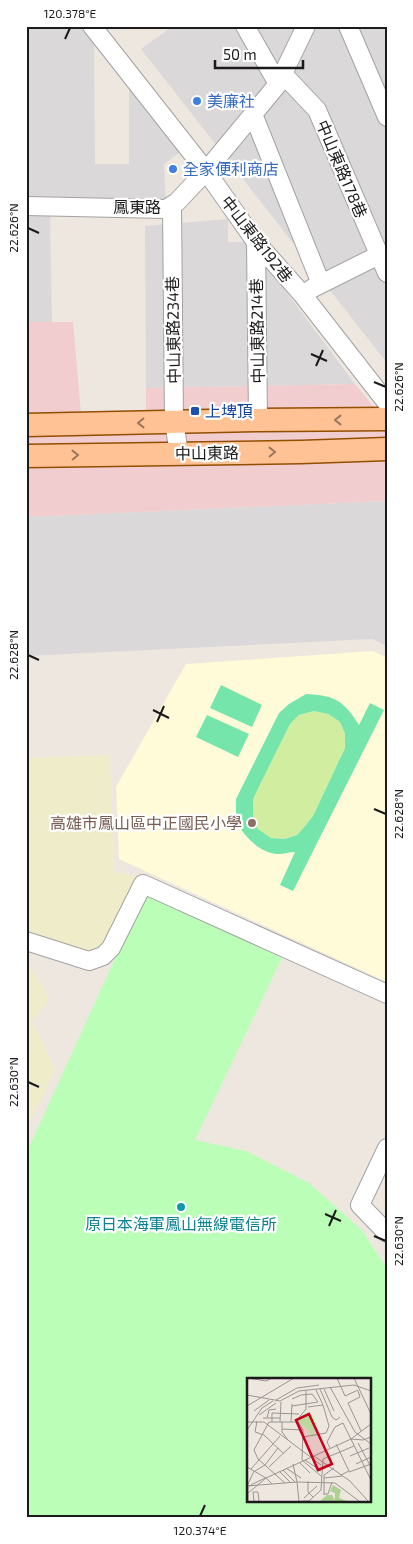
<svg xmlns="http://www.w3.org/2000/svg" width="413" height="1544" viewBox="0 0 413 1544" font-family="'Exo 2','Noto Sans TC',sans-serif">
<style>
.residential{fill:#dad8d8}
.commercial{fill:#f1cdd0}
.education{fill:#fffad8}
.farmland{fill:#efedc9}
.grass{fill:#d1eea0}
.park{fill:#bbfeb7;fill-rule:evenodd}
.pitch{fill:#76e5ab;fill-rule:evenodd}
.lines{fill:none;stroke-linecap:round;stroke-linejoin:round}
.minor-casing{stroke:#a2a2a2;stroke-width:20}
.major-casing{stroke:#934e00;stroke-width:25}
.minor{stroke:#fff;stroke-width:18}
.major{stroke:#ffc294;stroke-width:22}
.oneway{stroke:#98775e}
.ticks{fill:none;stroke:#1b1b1b;stroke-width:2}
.shop-dot{fill:#3f7fe0;stroke:#fff;stroke-width:2}
.transit-dot{fill:#1a4fb4;stroke:#fff;stroke-width:2}
.education-dot{fill:#8d6e63;stroke:#fff;stroke-width:2}
.culture-dot{fill:#0f9aa8;stroke:#fff;stroke-width:2}
.labels{text-anchor:middle;stroke-width:4.5;stroke-linejoin:round;paint-order:stroke}
.shop-label{font-size:16px;fill:#366cbe;stroke:#fff;text-anchor:start}
.street-label{font-size:16px;fill:#1b1b1b;stroke:#fff}
.transit-label{font-size:16px;fill:#164399;stroke:#fff;text-anchor:start}
.education-label{font-size:16px;fill:#785e54;stroke:#fff;text-anchor:end}
.culture-label{font-size:16px;fill:#0d838f;stroke:#fff}
.inset-road{fill:none;stroke:#9a9591;stroke-width:1}
.view{fill:#c7001b;fill-opacity:0.15;stroke:#c7001b;stroke-width:2.5}
.inset-edge{fill:none;stroke:#1b1b1b;stroke-width:2.5}
.neatline{fill:none;stroke:#1b1b1b;stroke-width:2}
.ticks-label{font-size:12px;text-anchor:middle;fill:#1b1b1b}
</style>
<rect width="100%" height="100%" fill="#eee7e0"/>
<!-- residential -->
<path class="residential" d="M26 26H84L94 41 95 164H129V81L180 152 164 164 166 209 26 197Z
M173 26H387V363L141 49Z
M26 216H50L52 322H26Z
M228 219V242H249L355 384 146 388 145 226Z
M387 501V646L372 639 26 656V517Z"/>
<!-- commercial -->
<path class="commercial" d="M26 322H73L81 413 146 414V388L355 384 387 423V501L26 517Z"/>
<!-- education -->
<path class="education" d="M373 651 387 658V982L119 859 116 787 186 664Z"/>
<!-- farmland -->
<path class="farmland" d="M110 755 114 871 136 877 95 971 26 948V758Z
M26 959 49 999 32 1021 55 1070 26 1131Z"/>
<!-- grass -->
<path class="grass" d="M314 711 328 714 340 722 345 734V748L313 816 305 826 297 835 283 839 271 838 258 829 253 816V799L290 724 299 715Z"/>
<!-- park -->
<path class="park" d="M145 893 282 958 195 1140 246 1151 309 1183 362 1230 387 1268V1518H26V1154ZM248 1379H369V1500H248Z"/>
<!-- pitch -->
<path class="pitch" d="M221 685 262 705 252 727 210 708Z
M306 694C335 695 344 701 359 725L370 703 384 710 293 891 280 885 295 852C290 852 284 854 279 854 263 854 247 840 239 826 235 818 236 808 236 799L279 713 289 704ZM314 711 328 714 340 722 345 734V748L313 816 305 826 297 835 284 839 271 838 258 829 253 816V799L290 724 299 715Z
M207 715 249 734 238 757 196 737Z"/>
<g class="lines">
<!-- minor casing -->
<g class="minor-casing">
<path id="minor" d="M92 26 206 171 256 242 302 294 387 403
M245 26 278 84
M348 26 387 117
M283 74 317 110 387 273
M253 114 321 284
M172 205 174 422 179 453
M26 206 166 209 177 202 206 171 278 84 306 26
M256 242 258 420
M311 289 379 255
M26 941 89 961 103 956 111 948 143 884 387 994
M387 1148 360 1205 387 1233"/>
</g>
<!-- major casing -->
<g class="major-casing">
<path id="major" d="M26 425 258 420 387 419
M26 456 301 452 387 449"/>
</g>
<!-- minor -->
<use href="#minor" class="minor"/>
<!-- major -->
<use href="#major" class="major"/>
</g>
<!-- one-way arrows -->
<defs><path id="oneway-chevron" d="M-2-3.5L2.5 0L-2 3.5" fill="none" stroke-width="1.6" stroke-linecap="round" stroke-linejoin="round" transform="scale(1.25)"/></defs>
<g class="oneway">
<use href="#oneway-chevron" transform="translate(338 420) rotate(180)"/>
<use href="#oneway-chevron" transform="translate(141 423) rotate(179)"/>
<use href="#oneway-chevron" transform="translate(272 452) rotate(-1)"/>
<use href="#oneway-chevron" transform="translate(75 455) rotate(-1)"/>
</g>
<!-- ticks -->
<path class="ticks" d="M65 39 70 28M28 228 39 233M311 354 327 361M316 366 323 350M374 382 386 387M28 655 39 660M153 710 169 718M157 722 164 706M374 809 386 814M28 1082 39 1087M325 1214 341 1221M329 1226 336 1210M374 1236 386 1241M200 1516 205 1505"/>
<!-- markers -->
<g class="shop-dot">
<circle cx="197" cy="101" r="5"/>
<circle cx="173" cy="169" r="5"/>
</g>
<rect class="transit-dot" x="190" y="406" width="10" height="10" rx="2.5"/>
<circle class="education-dot" cx="252" cy="823" r="5"/>
<circle class="culture-dot" cx="181" cy="1207" r="5"/>
<g class="labels">
<!-- shop labels -->
<g class="shop-label">
<text x="207" y="107">美廉社</text>
<text x="183" y="175">全家便利商店</text>
</g>
<!-- street labels -->
<g class="street-label">
<text transform="translate(342 169) rotate(67)" y="6">中山東路178巷</text>
<text x="137" y="213">鳳東路</text>
<text transform="translate(257 239) rotate(52)" y="6">中山東路192巷</text>
<text transform="translate(173 330) rotate(-91)" y="6">中山東路234巷</text>
<text transform="translate(257 331) rotate(-91)" y="6">中山東路214巷</text>
<text transform="translate(207 453) rotate(-1)" y="6">中山東路</text>
</g>
<!-- transit labels -->
<g class="transit-label">
<text x="205" y="417">上埤頂</text>
</g>
<!-- education labels -->
<g class="education-label">
<text x="242" y="829">高雄市鳳山區中正國民小學</text>
</g>
<!-- culture labels -->
<g class="culture-label">
<text x="181" y="1230">原日本海軍鳳山無線電信所</text>
</g>
</g>
<!-- overview -->
<g transform="translate(247 1378)">
<rect width="124" height="124" fill="#eee7e0"/>
<path d="M86 107 94 112 92 120 100 123H73L80 117H85L88 122V115L83 113Z" fill="#acd191"/>
<path d="M59 34 68 40 67 59H62V52L50 44Z" fill="#bbfeb7"/>
<path class="inset-road" d="M1 0 19 3 25 0M90 0 98 18 111 12M107 0 124 36M83 9 108 54 124 66M73 11 85 39 89 42 93 39M77 11 87 33M59 12V31L50 42 56 52 55 82 74 98M69 12 76 27M111 13 113 19 101 25 114 53M0 17 33 23 52 13 107 7 124 13M29 22 50 10 72 7M0 28 47 0M45 28 71 24 65 16 54 17 45 21M7 33 22 22M12 37 29 25M16 40H33M20 40 22 32 29 31M10 43 8 54 17 57 36 75M0 44H17L74 87M25 44V35L52 36M33 44 34 24M35 44V54L41 62M44 44 45 26M35 51 55 52M0 52 15 30 26 23M56 59 79 55 82 48 76 27 61 29M104 61 116 62 124 59M111 65 124 89M89 66 102 93 94 97M83 70 80 64 88 49 96 45 124 102M67 78 103 103 121 123M103 78 122 70M58 82 74 93M52 84 63 95M46 86 50 104 88 105 112 123M109 86 124 79M0 89 19 100 104 61 124 46M22 89 44 68M39 90 54 100M4 91 33 58M36 92 48 104M8 93 18 87 31 70M32 93 43 104M102 94 124 86M77 100 95 98M61 103V114L66 119M38 105 11 81 7 72 22 44H50M0 108 50 104 52 123M2 108 18 100M0 116 19 100 25 106M77 116H81L85 104M77 117V97L87 90M57 120 70 108M1 123V106L7 93M7 123 6 114H11L12 123M55 123H62L74 112 76 81 107 68"/>
<path class="view" d="M62 36 85 86 71 92 49 42Z"/>
<rect width="124" height="124" class="inset-edge"/>
</g>
<!-- border -->
<rect width="413" height="1544" fill="none" stroke="#ffffff" stroke-width="55"/>
<!-- scale -->
<path d="M215 60v8h88v-8" fill="none" stroke="#1b1b1b" stroke-width="2.5"/>
<text x="223" y="60" font-size="15" fill="#1b1b1b" stroke="#ffffff" stroke-width="4" paint-order="stroke">50 m</text>
<rect x="28" y="28" width="358" height="1488" class="neatline"/>
<g class="ticks-label">
<text x="70" y="18">120.378°E</text>
<text transform="translate(14 228) rotate(-90)" y="4">22.626°N</text>
<text transform="translate(399 387) rotate(-90)" y="4">22.626°N</text>
<text transform="translate(14 655) rotate(-90)" y="4">22.628°N</text>
<text transform="translate(399 814) rotate(-90)" y="4">22.628°N</text>
<text transform="translate(14 1082) rotate(-90)" y="4">22.630°N</text>
<text transform="translate(399 1241) rotate(-90)" y="4">22.630°N</text>
<text x="200" y="1535">120.374°E</text>
</g>
</svg>
